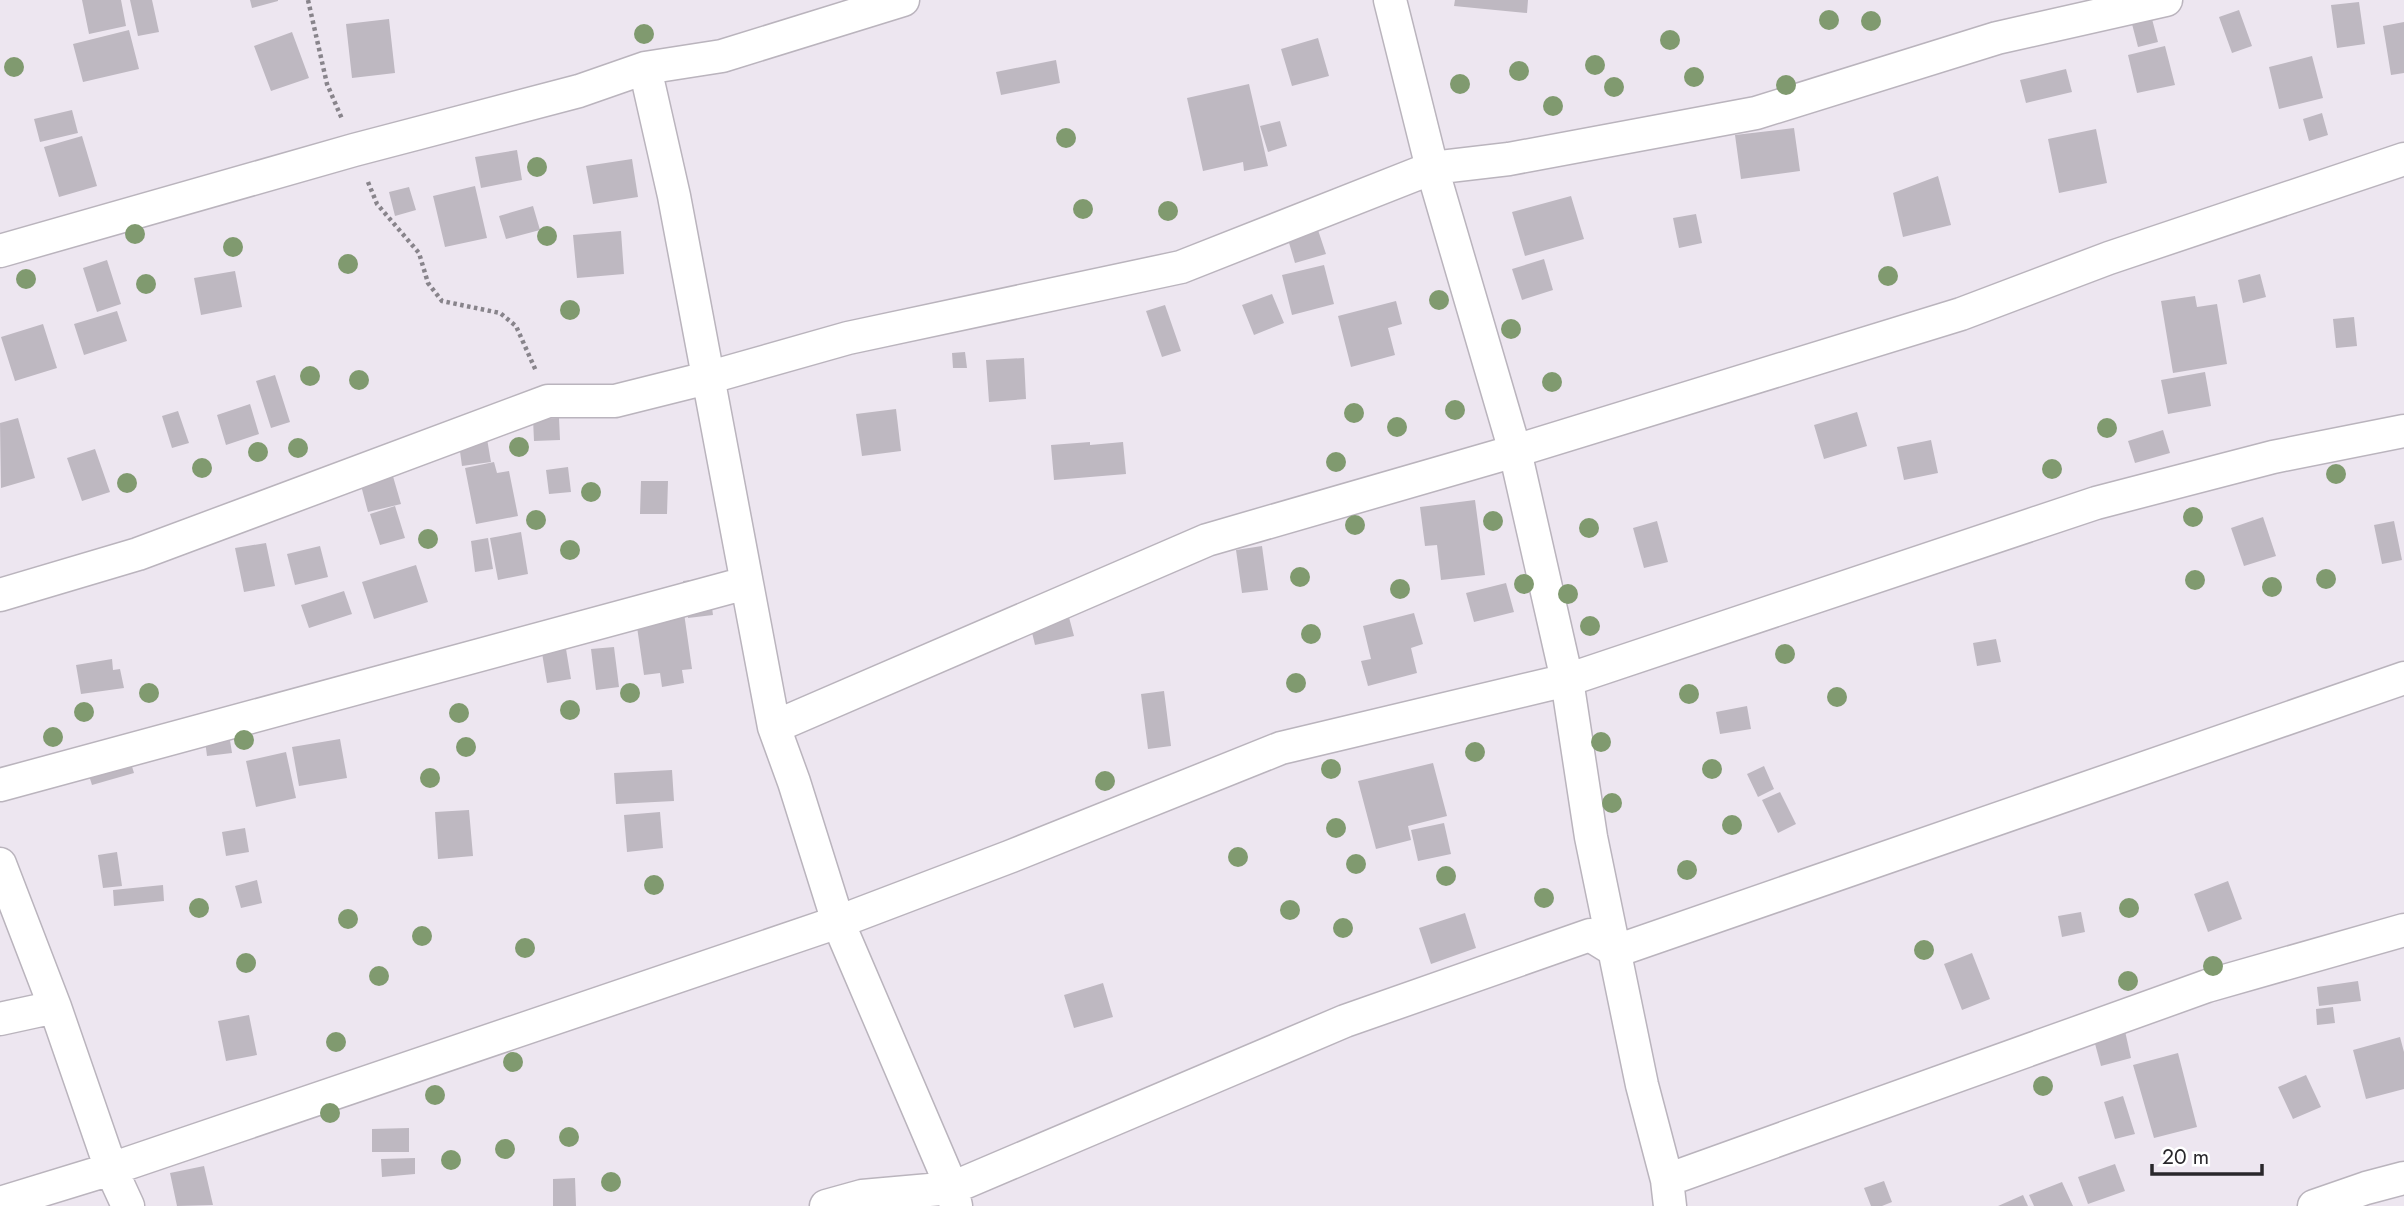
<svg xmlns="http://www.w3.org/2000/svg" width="2404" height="1206" viewBox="0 0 2404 1206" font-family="Jost,sans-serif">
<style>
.building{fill:#beb8c1}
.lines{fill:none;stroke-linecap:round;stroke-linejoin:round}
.minor-casing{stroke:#bab4bd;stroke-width:35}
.path{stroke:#88848b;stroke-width:4.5;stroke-dasharray:3.5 3.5;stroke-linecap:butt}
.minor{stroke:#fff;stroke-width:32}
.tree{fill:#809a6f}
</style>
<rect width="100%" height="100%" fill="#ede6f0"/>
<!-- building -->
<path class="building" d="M82 0H121L126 26 89 34Z
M130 0H152L159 32 138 36Z
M250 0H278V1L252 8Z
M1455 0H1528L1527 13 1454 6Z
M2359 2 2365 44 2337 48 2331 5Z
M2239 10 2252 46 2232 53 2219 17Z
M389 19 395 73 352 78 346 24Z
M2152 19 2158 42 2138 47 2132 24Z
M2404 22V73L2391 75 2383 26Z
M129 30 139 69 83 82 73 44Z
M292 32 309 78 271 91 254 46Z
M1318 38 1329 76 1292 86 1281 49Z
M2165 46 2175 85 2137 93 2128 55Z
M2312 56 2323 98 2279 109 2269 67Z
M1056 60 1060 83 1001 95 996 72Z
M2066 69 2072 92 2026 103 2020 80Z
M1249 84 1268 166 1244 171 1243 162 1203 171 1187 98Z
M72 110 78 133 40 142 34 119Z
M2322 113 2328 135 2309 141 2303 119Z
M1280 121 1287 146 1268 152 1260 126Z
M1794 128 1800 171 1741 179 1735 135Z
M2096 129 2107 183 2059 193 2048 139Z
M82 136 97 186 59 197 44 147Z
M517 150 522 180 481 188 475 157Z
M632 159 638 197 593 204 586 166Z
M1938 176 1951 225 1903 237 1893 193Z
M475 186 487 238 445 247 433 196Z
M409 187 416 210 395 216 389 192Z
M1571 196 1584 239 1525 256 1512 212Z
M533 206 540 230 506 239 499 216Z
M1696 214 1702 243 1679 248 1673 218Z
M1317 227 1326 254 1295 263 1287 236Z
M621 231 624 274 577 278 573 235Z
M1544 259 1553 290 1522 300 1512 269Z
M107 260 121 304 97 312 83 268Z
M1324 265 1334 304 1292 315 1282 275Z
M235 271 242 307 201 315 194 278Z
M2260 274 2266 297 2243 303 2238 280Z
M1272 294 1284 323 1254 335 1242 305Z
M2195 296 2197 307 2217 304 2227 364 2173 373 2161 301Z
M1396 301 1402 324 1388 328 1395 355 1351 367 1338 316Z
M1165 305 1181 351 1162 357 1146 311Z
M117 311 127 341 84 355 74 324Z
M2354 317 2357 346 2336 348 2333 319Z
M43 324 57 368 15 381 1 337Z
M965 352 967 368H953L952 353Z
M1024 358 1026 399 989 402 986 360Z
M2205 372 2211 406 2168 414 2161 380Z
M275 375 290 422 271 428 256 381Z
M250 404 259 434 226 445 217 415Z
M896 409 901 451 862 456 856 414Z
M178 411 189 443 172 448 162 416Z
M1857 412 1867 446 1824 459 1814 425Z
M18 418 35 478 1 488 0 423Z
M559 418 560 440 534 441 533 419Z
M2163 430 2170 453 2135 463 2128 441Z
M486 433 491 462 462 466 458 437Z
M1931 440 1938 473 1904 480 1897 447Z
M1090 442V445L1123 442 1126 474 1054 480 1051 445Z
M95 449 110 492 82 501 67 458Z
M494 462 497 473 509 471 518 516 476 524 465 468Z
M390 466 401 504 368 512 358 474Z
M568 467 571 492 549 494 546 470Z
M641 481H668L667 514H640Z
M1475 500 1485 575 1441 580 1437 545 1425 546 1420 507Z
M395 506 405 538 380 545 370 514Z
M2263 517 2276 556 2244 566 2231 528Z
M1657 521 1668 562 1644 568 1633 528Z
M2394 521 2402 560 2382 564 2374 525Z
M521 532 528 574 498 580 490 538Z
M488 538 493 569 475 572 471 541Z
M266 543 275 586 244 592 235 548Z
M320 546 328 577 295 585 287 554Z
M1262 546 1268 590 1242 593 1236 550Z
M416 565 428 602 374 619 362 582Z
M708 578 713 615 688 618 683 581Z
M1506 583 1514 612 1474 622 1466 593Z
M344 591 352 614 309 628 301 605Z
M682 599 692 669 682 670 684 683 662 687 660 673 644 675 636 620Z
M1066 606 1074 636 1035 645 1028 616Z
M1414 613 1423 644 1411 648 1417 673 1368 686 1361 661 1371 659 1363 626Z
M1996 639 2001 662 1977 666 1973 643Z
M614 647 619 687 596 690 591 649Z
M566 649 571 679 547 683 542 653Z
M112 659 113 670 120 669 124 688 81 694 76 665Z
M1164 691 1171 746 1148 749 1141 694Z
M1747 706 1751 729 1720 734 1716 712Z
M227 721 232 753 207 756 203 725Z
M340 739 347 778 299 786 292 747Z
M127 750 134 773 92 785 85 763Z
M286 752 296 798 256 807 246 761Z
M1433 763 1447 816 1408 826 1411 840 1376 849 1358 781Z
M1764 766 1774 789 1758 797 1747 774Z
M672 770 674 801 616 804 614 773Z
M1780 792 1796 824 1778 833 1762 800Z
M469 810 473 856 438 859 435 812Z
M660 812 663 848 627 852 624 815Z
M1444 823 1451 854 1418 861 1411 830Z
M245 828 249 852 226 856 222 832Z
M117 852 122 886 103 888 98 855Z
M257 880 262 903 241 908 235 886Z
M2228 881 2242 919 2208 932 2194 894Z
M163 885 164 901 114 906 113 890Z
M2081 912 2085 932 2062 937 2058 916Z
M1465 913 1476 948 1431 964 1419 928Z
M1972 953 1990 999 1962 1010 1944 964Z
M2358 981 2361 1001 2319 1006 2317 987Z
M1103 983 1113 1017 1074 1028 1064 995Z
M2333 1007 2335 1023 2317 1025 2316 1009Z
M249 1015 257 1055 226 1061 218 1021Z
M2125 1031 2131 1058 2101 1066 2094 1040Z
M2400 1037 2404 1052V1089L2366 1099 2353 1050Z
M2178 1053 2197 1127 2154 1138 2133 1065Z
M2306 1075 2321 1107 2293 1119 2278 1087Z
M2123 1096 2135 1134 2115 1139 2104 1102Z
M409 1128V1152H372V1129Z
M415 1158V1174L382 1177 381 1159Z
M2115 1164 2125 1191 2088 1204 2078 1177Z
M204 1166 213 1205 177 1206 170 1173Z
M575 1178 576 1206H553V1179Z
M1884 1181 1892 1202 1882 1206H1871L1864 1188Z
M2062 1182 2073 1206H2034L2029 1195Z
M2023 1195 2028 1206H1998Z"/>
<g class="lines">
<!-- minor casing -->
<g class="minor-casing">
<path id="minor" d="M1390 0 1432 168 1515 451 1567 680 1591 837 1642 1085 1667 1180 1670 1206
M645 68 674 196 774 727 794 782 838 922 952 1188 956 1206
M0 251 354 150 579 91 645 68 722 56 903 0
M0 595 138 554 548 401H615L707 378 848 338 1181 267 1432 168 1509 159 1756 113 1997 38 2166 0
M774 727 1207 540 1515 451 1961 314 2109 258 2404 159
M0 785 746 583
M0 864 55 1007 111 1169 128 1206
M0 1019 55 1007
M1667 1180 2207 986 2404 930
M0 1203 111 1169 838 922 1009 857 1281 748 1567 680 2096 503 2273 457 2404 431
M826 1206 862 1196 952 1188 1345 1021 1590 935 1616 951 2404 678
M2314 1206 2366 1188 2404 1178"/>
</g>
<!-- path -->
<path class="path" d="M308 0 327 84 342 119
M368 182 377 204 419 253 428 283 442 301 500 313 516 326 536 371"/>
<!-- minor -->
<use href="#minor" class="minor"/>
</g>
<!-- trees -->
<g class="tree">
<circle cx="1829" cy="20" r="10"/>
<circle cx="1871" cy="21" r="10"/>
<circle cx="644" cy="34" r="10"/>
<circle cx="1670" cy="40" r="10"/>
<circle cx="1595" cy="65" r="10"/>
<circle cx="14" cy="67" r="10"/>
<circle cx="1519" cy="71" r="10"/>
<circle cx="1694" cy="77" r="10"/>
<circle cx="1460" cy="84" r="10"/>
<circle cx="1786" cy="85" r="10"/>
<circle cx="1614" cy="87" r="10"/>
<circle cx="1553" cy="106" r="10"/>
<circle cx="1066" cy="138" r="10"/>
<circle cx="537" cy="167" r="10"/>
<circle cx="1083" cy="209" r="10"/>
<circle cx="1168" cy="211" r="10"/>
<circle cx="135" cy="234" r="10"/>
<circle cx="547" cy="236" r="10"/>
<circle cx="233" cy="247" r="10"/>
<circle cx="348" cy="264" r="10"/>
<circle cx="1888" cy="276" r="10"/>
<circle cx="26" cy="279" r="10"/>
<circle cx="146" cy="284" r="10"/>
<circle cx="1439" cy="300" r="10"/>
<circle cx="570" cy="310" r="10"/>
<circle cx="1511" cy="329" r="10"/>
<circle cx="310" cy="376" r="10"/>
<circle cx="359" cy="380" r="10"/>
<circle cx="1552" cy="382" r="10"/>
<circle cx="1455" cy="410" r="10"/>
<circle cx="1354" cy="413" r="10"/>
<circle cx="1397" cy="427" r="10"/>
<circle cx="2107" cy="428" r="10"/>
<circle cx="519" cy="447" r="10"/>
<circle cx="298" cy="448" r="10"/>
<circle cx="258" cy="452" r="10"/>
<circle cx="1336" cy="462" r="10"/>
<circle cx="202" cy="468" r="10"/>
<circle cx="2052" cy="469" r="10"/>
<circle cx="2336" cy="474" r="10"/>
<circle cx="127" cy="483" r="10"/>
<circle cx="591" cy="492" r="10"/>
<circle cx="2193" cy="517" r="10"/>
<circle cx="536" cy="520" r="10"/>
<circle cx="1493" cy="521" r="10"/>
<circle cx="1355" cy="525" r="10"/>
<circle cx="1589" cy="528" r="10"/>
<circle cx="428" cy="539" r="10"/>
<circle cx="570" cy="550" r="10"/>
<circle cx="1300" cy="577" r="10"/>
<circle cx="2326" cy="579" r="10"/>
<circle cx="2195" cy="580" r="10"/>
<circle cx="1524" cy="584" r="10"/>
<circle cx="2272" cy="587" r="10"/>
<circle cx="1400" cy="589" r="10"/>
<circle cx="1568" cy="594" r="10"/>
<circle cx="1590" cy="626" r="10"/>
<circle cx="1311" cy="634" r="10"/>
<circle cx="1785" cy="654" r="10"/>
<circle cx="1296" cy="683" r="10"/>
<circle cx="149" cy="693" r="10"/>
<circle cx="630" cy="693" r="10"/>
<circle cx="1689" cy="694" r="10"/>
<circle cx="1837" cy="697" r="10"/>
<circle cx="570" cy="710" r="10"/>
<circle cx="84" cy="712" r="10"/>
<circle cx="459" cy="713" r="10"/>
<circle cx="53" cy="737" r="10"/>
<circle cx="244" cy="740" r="10"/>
<circle cx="1601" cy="742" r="10"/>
<circle cx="466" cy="747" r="10"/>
<circle cx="1475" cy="752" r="10"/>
<circle cx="1331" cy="769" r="10"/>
<circle cx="1712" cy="769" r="10"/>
<circle cx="430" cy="778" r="10"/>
<circle cx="1105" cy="781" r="10"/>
<circle cx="1612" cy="803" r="10"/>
<circle cx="1732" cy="825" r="10"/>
<circle cx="1336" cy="828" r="10"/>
<circle cx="1238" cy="857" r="10"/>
<circle cx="1356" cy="864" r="10"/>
<circle cx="1687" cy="870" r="10"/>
<circle cx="1446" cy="876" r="10"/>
<circle cx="654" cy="885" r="10"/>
<circle cx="1544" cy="898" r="10"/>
<circle cx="199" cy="908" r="10"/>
<circle cx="2129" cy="908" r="10"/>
<circle cx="1290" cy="910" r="10"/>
<circle cx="348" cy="919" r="10"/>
<circle cx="1343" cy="928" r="10"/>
<circle cx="422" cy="936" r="10"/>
<circle cx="525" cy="948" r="10"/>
<circle cx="1924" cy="950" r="10"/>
<circle cx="246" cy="963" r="10"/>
<circle cx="2213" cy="966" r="10"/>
<circle cx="379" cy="976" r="10"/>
<circle cx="2128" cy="981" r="10"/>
<circle cx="336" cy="1042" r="10"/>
<circle cx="513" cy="1062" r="10"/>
<circle cx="2043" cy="1086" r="10"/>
<circle cx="435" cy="1095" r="10"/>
<circle cx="330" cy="1113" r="10"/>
<circle cx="569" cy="1137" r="10"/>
<circle cx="505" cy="1149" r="10"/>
<circle cx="451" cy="1160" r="10"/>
<circle cx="611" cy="1182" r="10"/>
</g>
<!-- scale -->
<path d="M2152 1164v10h110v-10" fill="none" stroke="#29272b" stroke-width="3.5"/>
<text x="2162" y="1164" font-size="21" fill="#29272b" stroke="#ffffff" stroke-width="5" paint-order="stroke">20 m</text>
</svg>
